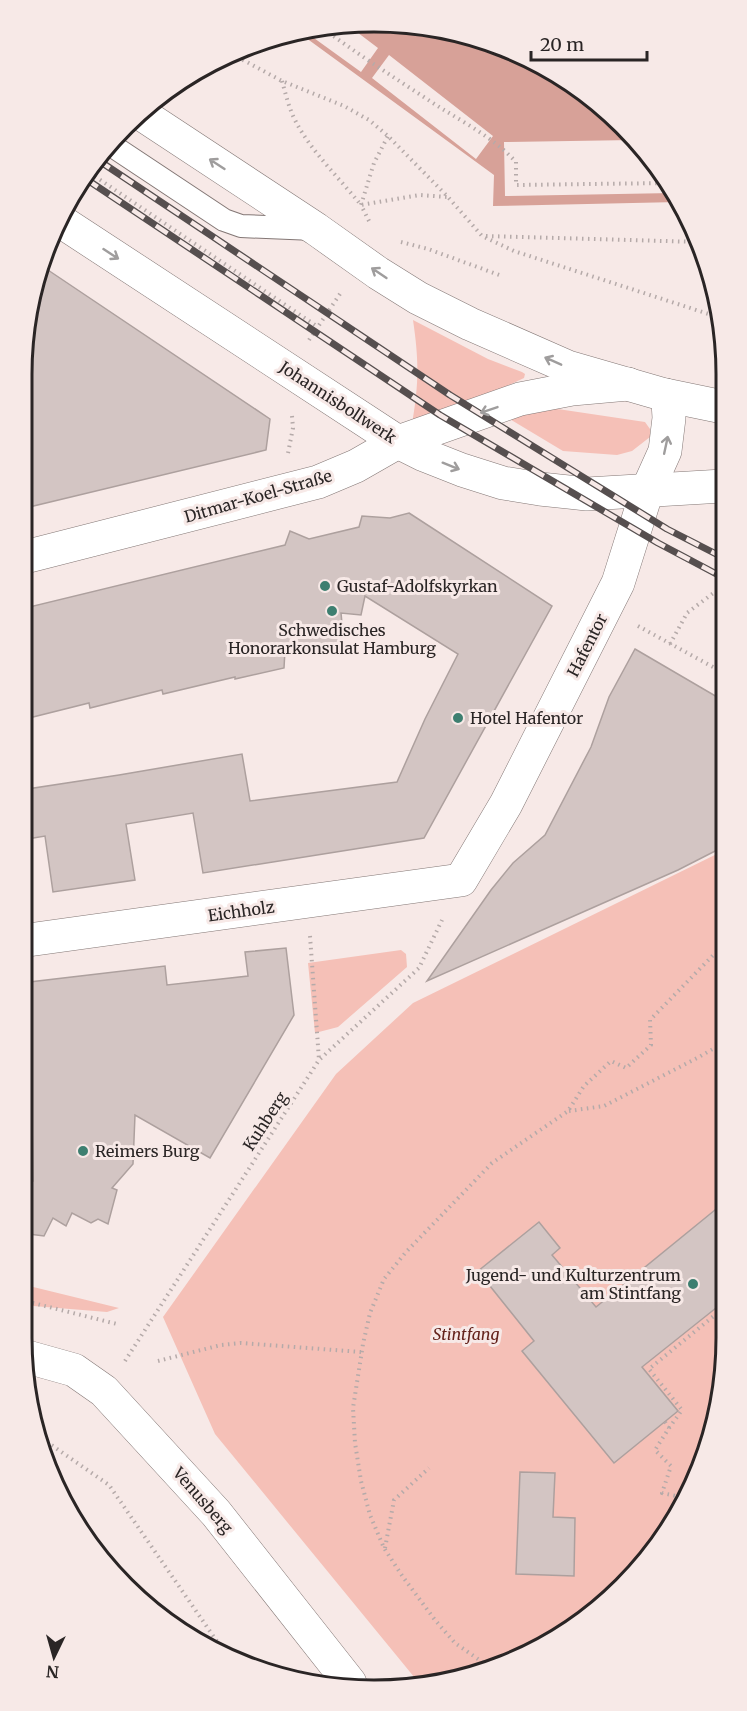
<svg xmlns="http://www.w3.org/2000/svg" width="747" height="1711" viewBox="0 0 747 1711" font-family="Merriweather,serif">
<style>
.green{fill:#f5c0b7}
.water{fill:#d7a198}
.pier{fill:#f7e9e7}
.building{fill:#d3c5c3;stroke:#ada09e;stroke-width:1.5}
.lines{fill:none;stroke-linecap:round;stroke-linejoin:round}
.service-casing{stroke:#837775;stroke-width:24}
.minor-casing{stroke:#837775;stroke-width:34}
.secondary-casing{stroke:#837775;stroke-width:34}
.path{stroke:#b5aaa9;stroke-width:4;stroke-dasharray:1.5 4.5;stroke-linecap:butt}
.service{stroke:#fff;stroke-width:22}
.minor{stroke:#fff;stroke-width:33}
.secondary{stroke:#fff;stroke-width:33}
.rail-casing{stroke:#564f4f;stroke-width:7}
.rail{stroke:#f7e9e7;stroke-width:4.5;stroke-dasharray:14;stroke-linecap:butt}
.oneway{stroke:#9f9d9d}
.poi-dot{fill:#3d7f70;stroke:#f7e9e7;stroke-width:2}
.labels{text-anchor:middle;stroke-width:6;stroke-linejoin:round;paint-order:stroke}
.street-label{font-size:16px;fill:#2a2525;stroke:#f7e9e7}
.poi-label{font-size:16px;fill:#2a2525;stroke:#f7e9e7;text-anchor:start}
.park-label{font-size:16px;font-style:italic;fill:#64221b;stroke:#f7e9e7}
.rim{fill:none;stroke:#2a2525;stroke-width:3}
</style>
<rect width="100%" height="100%" fill="#f7e9e7"/>
<!-- green -->
<path class="green" d="M413 320 488 359 522 372 525 374 524 378 416 428 412 424C419 383 419 361 413 320Z
M551 408 645 422 650 429V437L632 451 617 455 563 451 508 418Z
M725 850 726 1337 707 1451 639 1570 549 1643 442 1683H419L215 1434 163 1317 336 1074 413 1003Z
M401 950 406 954 407 967 338 1027 315 1033 308 963Z
M21 1284 119 1308 107 1312 21 1305Z"/>
<!-- water -->
<path class="water" d="M351 22 487 40 570 81 653 159 678 202 493 206 494 175 302 35Z"/>
<!-- pier -->
<path class="pier" d="M345 23 378 48 361 72 307 33Z
M389 55 493 136 476 159 372 78Z
M633 140 653 159 673 193 505 196 504 142Z"/>
<!-- building -->
<path class="building" d="M39 264 270 419 266 450 21 509V373Z
M409 513 552 606 424 838 203 873 193 813 126 824 135 880 53 892 45 836 21 840V790L119 775 242 754 250 801 397 782 425 719 458 654 365 596 361 615 341 613 345 655 285 650 284 668 235 679V677L163 694 162 690 90 708 89 703 21 720V609L285 545 290 531 309 539 359 527 362 516 390 518Z
M635 649 724 701 725 846 678 870 427 981 491 890 513 863 545 835 591 747 609 697Z
M286 948 294 1015 210 1158 135 1115 133 1164 112 1188 117 1190 108 1224 98 1219 91 1223 72 1213 66 1226 53 1218 44 1236 21 1233V1180L33 1181 32 1120 21 1119V983L165 966 167 985 248 976 245 952Z
M726 1201V1300L642 1367 678 1411 614 1463 522 1351 534 1341 478 1271 539 1222 560 1248 552 1255 596 1307Z
M520 1472 555 1473 553 1517 575 1518 574 1576 516 1574Z"/>
<g class="lines">
<!-- service casing -->
<g class="service-casing">
<path id="service" d="M108 143 224 220 241 226 314 229"/>
</g>
<!-- minor casing -->
<g class="minor-casing">
<path id="minor" d="M21 558 318 482 356 466 398 442 520 399 572 389 628 384
M21 941 461 880 506 804 618 583 647 491 665 451 669 418 668 401 665 395
M24 1356 74 1370 104 1391 216 1513 350 1683"/>
</g>
<!-- secondary casing -->
<g class="secondary-casing">
<path id="secondary" d="M143 115 316 229 378 273 418 298 470 324 568 367 665 395 723 407
M62 222 398 442 424 455 462 470 503 483 540 489 587 494 723 486"/>
</g>
<!-- path -->
<path class="path" d="M324 29C360 56 398 80 436 105 463 122 494 138 516 162V185L667 183
M232 54 282 81 344 106 369 120 388 136 448 197 482 236 514 251 721 318
M282 81C286 95 289 109 296 122 311 151 340 179 361 205L420 195 447 197
M90 173 318 327
M369 221 361 205 374 163 388 136
M486 236 700 242
M401 242 428 249 502 276
M309 340 342 291
M288 453 293 428 292 416
M638 626 724 673
M670 644 687 613 724 585
M310 936 319 1060
M569 1111 604 1106 699 1057 725 1042
M21 1300 117 1324
M125 1361 319 1060 419 968 442 920
M158 1361 221 1345 241 1343 361 1352
M665 1422 669 1428 655 1450 671 1466 662 1493 681 1497
M669 1428 682 1410 649 1369 726 1306
M37 1435 109 1485 225 1653
M385 1548 394 1500 429 1468
M488 1666 455 1643 435 1620 403 1577 384 1548 370 1515 361 1481 355 1443 353 1408 363 1344 370 1313 384 1279 406 1252 492 1163 568 1111 584 1086 611 1061 626 1068 651 1045 650 1020 725 943"/>
<!-- service -->
<use href="#service" class="service"/>
<!-- minor -->
<use href="#minor" class="minor"/>
<!-- secondary -->
<use href="#secondary" class="secondary"/>
<!-- rail casing -->
<g class="rail-casing">
<path id="rail" d="M98 160 450 395 667 529 724 558
M86 179 440 415 658 543 724 578"/>
</g>
<!-- rail -->
<use href="#rail" class="rail"/>
</g>
<!-- one-way arrows -->
<defs><path id="oneway-shaft" d="M-6 0H5M1.5-3L5.5 0L1.5 3" fill="none" stroke-width="1.6" stroke-linecap="round" stroke-linejoin="round" transform="scale(1.5)"/></defs>
<g class="oneway">
<use href="#oneway-shaft" transform="translate(217 164) rotate(-147)"/>
<use href="#oneway-shaft" transform="translate(111 254) rotate(33)"/>
<use href="#oneway-shaft" transform="translate(379 273) rotate(-146)"/>
<use href="#oneway-shaft" transform="translate(553 361) rotate(-156)"/>
<use href="#oneway-shaft" transform="translate(489 410) rotate(161)"/>
<use href="#oneway-shaft" transform="translate(666 445) rotate(-78)"/>
<use href="#oneway-shaft" transform="translate(451 466) rotate(22)"/>
</g>
<!-- markers -->
<g class="poi-dot">
<circle cx="325" cy="586" r="6"/>
<circle cx="332" cy="611" r="6"/>
<circle cx="458" cy="718" r="6"/>
<circle cx="83" cy="1151" r="6"/>
<circle cx="693" cy="1284" r="6"/>
</g>
<g class="labels">
<!-- street labels -->
<g class="street-label">
<text transform="translate(338 402) rotate(33)" y="6">Johannisbollwerk</text>
<text transform="translate(258 496) rotate(-16)" y="6">Ditmar-Koel-Straße</text>
<text transform="translate(587 645) rotate(-63)" y="6">Hafentor</text>
<text transform="translate(241 911) rotate(-8)" y="6">Eichholz</text>
<text transform="translate(265 1121) rotate(-57)" y="6">Kuhberg</text>
<text transform="translate(203 1500) rotate(49)" y="6">Venusberg</text>
</g>
<!-- poi labels -->
<g class="poi-label">
<text x="337" y="592">Gustaf-Adolfskyrkan</text>
<text x="332" y="636" text-anchor="middle">Schwedisches<tspan x="332" dy="18">Honorarkonsulat Hamburg</tspan></text>
<text x="470" y="724">Hotel Hafentor</text>
<text x="95" y="1157">Reimers Burg</text>
<text x="681" y="1281" text-anchor="end">Jugend- und Kulturzentrum<tspan x="681" dy="18">am Stintfang</tspan></text>
</g>
<!-- park labels -->
<g class="park-label">
<text x="466" y="1340">Stintfang</text>
</g>
</g>
<!-- crop -->
<path d="M0 0H747V1711H0ZM374 32H374A342 342 0 0 1 716 374V1338A342 342 0 0 1 374 1680H374A342 342 0 0 1 32 1338V374A342 342 0 0 1 374 32Z" fill="#f7e9e7" fill-rule="evenodd"/>
<path class="rim" d="M374 32H374A342 342 0 0 1 716 374V1338A342 342 0 0 1 374 1680H374A342 342 0 0 1 32 1338V374A342 342 0 0 1 374 32Z"/>
<!-- north arrow -->
<g transform="translate(54 1657) rotate(185)" stroke="#f7e9e7" stroke-width="4.5" paint-order="stroke">
<path d="M0-4.5L10 22L0 15L-10 22Z" fill="#2a2525"/>
<text y="-9" font-size="16" font-weight="bold" text-anchor="middle" fill="#2a2525">N</text>
</g>
<!-- scale -->
<path d="M531 51v9h116v-9" fill="none" stroke="#2a2525" stroke-width="3"/>
<text x="540" y="51" font-size="18" fill="#2a2525" stroke="#f7e9e7" stroke-width="4.5" paint-order="stroke">20 m</text>
</svg>
